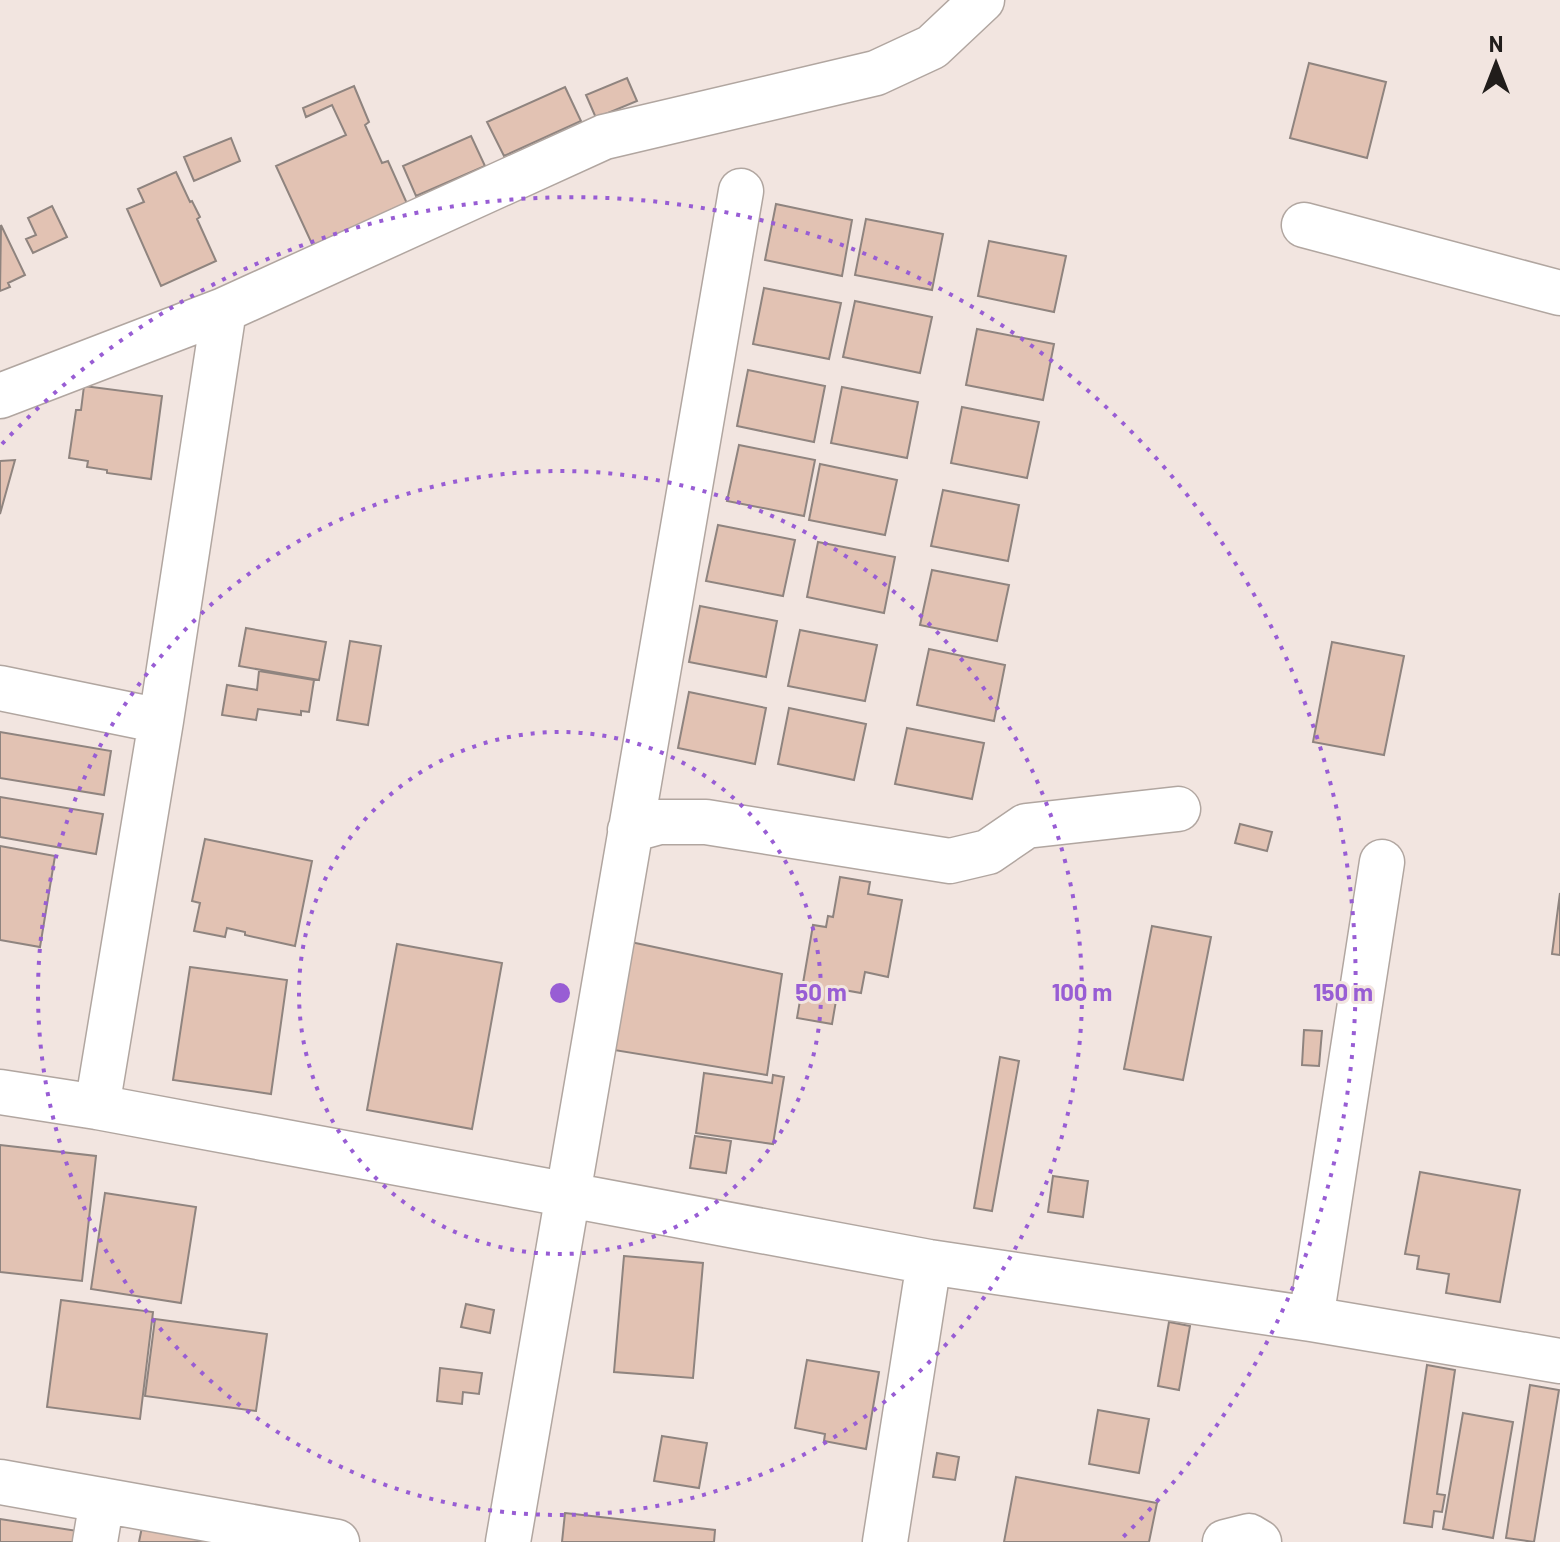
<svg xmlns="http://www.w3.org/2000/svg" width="1560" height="1542" viewBox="0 0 1560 1542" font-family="Barlow,sans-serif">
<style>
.building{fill:#e2c2b3;stroke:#8f847f;stroke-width:2}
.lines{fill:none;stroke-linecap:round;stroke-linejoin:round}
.minor-casing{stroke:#b1a6a0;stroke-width:47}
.minor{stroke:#fff;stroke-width:44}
.ring{fill:none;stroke:#985dd4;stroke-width:4;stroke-dasharray:4 8}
.centre{fill:#985dd4;stroke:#f2e5e0;stroke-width:4}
.ring-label{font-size:24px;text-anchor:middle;font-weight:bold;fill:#985dd4;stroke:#f2e5e0;stroke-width:6;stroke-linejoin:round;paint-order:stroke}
</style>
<rect width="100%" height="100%" fill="#f2e5e0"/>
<!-- building -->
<path class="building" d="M1309 63 1386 82 1367 158 1290 138Z
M627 78 637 101 596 118 586 95Z
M354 86 369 122 365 125 382 163 388 161 409 208 313 246 276 166 346 135 332 105 306 117 303 108Z
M565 87 581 121 504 156 487 122Z
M471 136 485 166 416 196 403 166Z
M231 138 240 161 194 181 184 157Z
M176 172 190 202 192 201 200 217 197 219 216 261 161 286 127 209 144 202 138 189Z
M776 204 852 220 842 276 765 260Z
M52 206 67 237 33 253 26 239 36 235 28 218Z
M866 219 943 234 932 290 855 275Z
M1 225 25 275 8 283 10 287 0 291Z
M989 241 1066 256 1054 312 978 296Z
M764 288 841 303 829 359 753 344Z
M855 301 932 317 920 373 843 357Z
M977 329 1054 344 1043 400 966 385Z
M748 370 825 386 814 442 737 426Z
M84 386 162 396 151 479 107 473V470L87 467 88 461 69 458 76 410H81Z
M842 387 918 402 907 458 831 443Z
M962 407 1039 422 1027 478 951 463Z
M739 445 815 460 804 516 727 501Z
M15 460 0 514V461Z
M820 464 897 480 885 535 809 520Z
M943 490 1019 505 1008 561 931 546Z
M718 525 795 540 783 596 706 581Z
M818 542 895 557 884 613 807 597Z
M932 570 1009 585 997 641 920 625Z
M700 606 777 621 766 677 689 662Z
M246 628 326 642 319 680 239 666Z
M800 630 877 645 865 701 788 686Z
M350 641 381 646 368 725 337 720Z
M1332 642 1404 656 1384 755 1313 742Z
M929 649 1005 665 994 721 917 705Z
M259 671 314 680 309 712 301 711V715L258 709 256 720 222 715 227 685 257 690Z
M689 692 766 708 755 764 678 748Z
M789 708 866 724 854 780 778 764Z
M907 728 984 743 972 799 895 784Z
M0 732 111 751 104 795 0 778Z
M0 797 103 814 96 854 0 837Z
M1240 824 1272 832 1267 851 1235 843Z
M205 839 312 861 295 946 245 935V932L227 928 225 937 194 931 200 903 192 901Z
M0 846 55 856 40 947 0 940Z
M840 877 870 882 868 894 902 900 888 977 865 972 861 993 838 989 832 1024 797 1018 813 925 826 927 828 916 833 917Z
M1560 893V955L1552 954Z
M1152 926 1211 937 1183 1080 1124 1069Z
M626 941 782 974 767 1075 614 1050Z
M397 944 502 963 472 1129 367 1110Z
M190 967 287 980 271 1094 173 1080Z
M1304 1030 1322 1031 1319 1066 1302 1065Z
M1000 1057 1019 1061 992 1211 974 1208Z
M704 1073 772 1083 773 1075 784 1077 773 1144 696 1133Z
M695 1136 731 1141 726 1173 690 1168Z
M0 1145 96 1156 82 1281 0 1272Z
M1420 1172 1520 1190 1500 1302 1446 1293 1449 1274 1417 1269 1419 1256 1405 1254Z
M1053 1176 1088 1181 1083 1217 1048 1212Z
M105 1193 196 1207 181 1303 91 1289Z
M624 1256 703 1263 693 1378 614 1372Z
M61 1300 153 1312 140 1419 47 1407Z
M466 1304 494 1310 490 1333 461 1327Z
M155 1319 267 1334 256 1411 145 1396Z
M1169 1322 1190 1326 1179 1390 1158 1386Z
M807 1360 879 1372 866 1449 824 1441 825 1434 795 1428Z
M1427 1365 1455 1370 1437 1494 1445 1495 1442 1512 1434 1511 1432 1527 1404 1523Z
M440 1368 482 1373 479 1394 463 1392 462 1404 437 1401Z
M1530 1385 1559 1390 1534 1542 1506 1538Z
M1098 1410 1149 1419 1139 1473 1089 1464Z
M1463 1413 1513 1422 1493 1538 1443 1529Z
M662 1436 707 1443 699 1488 654 1481Z
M937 1453 959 1457 955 1480 933 1477Z
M1016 1477 1157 1503 1149 1542H1004Z
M565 1513 715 1530 714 1542H562Z
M0 1519 84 1532 82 1542H0Z
M142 1527 233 1542H139Z"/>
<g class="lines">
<!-- minor casing -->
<g class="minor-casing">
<path id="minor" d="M1304 225 1560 293
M0 396 224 310 604 137 876 73 932 47 982 0
M0 688 161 721
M630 830 659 822H706L950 861 988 852 1026 826 1178 809
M0 1092 97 1107 929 1262 1311 1319 1560 1361
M97 1107 161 721 224 310
M1311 1319 1382 862
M0 1482 337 1542
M95 1542 102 1500
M508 1542 741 191
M885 1542 929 1262
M1225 1542 1249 1536 1259 1542"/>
</g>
<!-- minor -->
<use href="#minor" class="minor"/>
</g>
<!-- distance rings -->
<g class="ring">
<circle cx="560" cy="993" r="261"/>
<circle cx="560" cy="993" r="522"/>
<path d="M2 444A783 783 0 1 1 1118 1542"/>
</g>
<circle cx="560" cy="993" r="12" class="centre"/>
<g class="ring-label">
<text x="821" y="1001">50 m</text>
<text x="1082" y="1001">100 m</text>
<text x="1343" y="1001">150 m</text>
</g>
<!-- north arrow -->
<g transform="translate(1496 64)" stroke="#f2e5e0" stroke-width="6" paint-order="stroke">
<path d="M0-6L14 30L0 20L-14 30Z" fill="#211d1b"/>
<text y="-12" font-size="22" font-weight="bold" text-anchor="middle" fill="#211d1b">N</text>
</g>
</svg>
